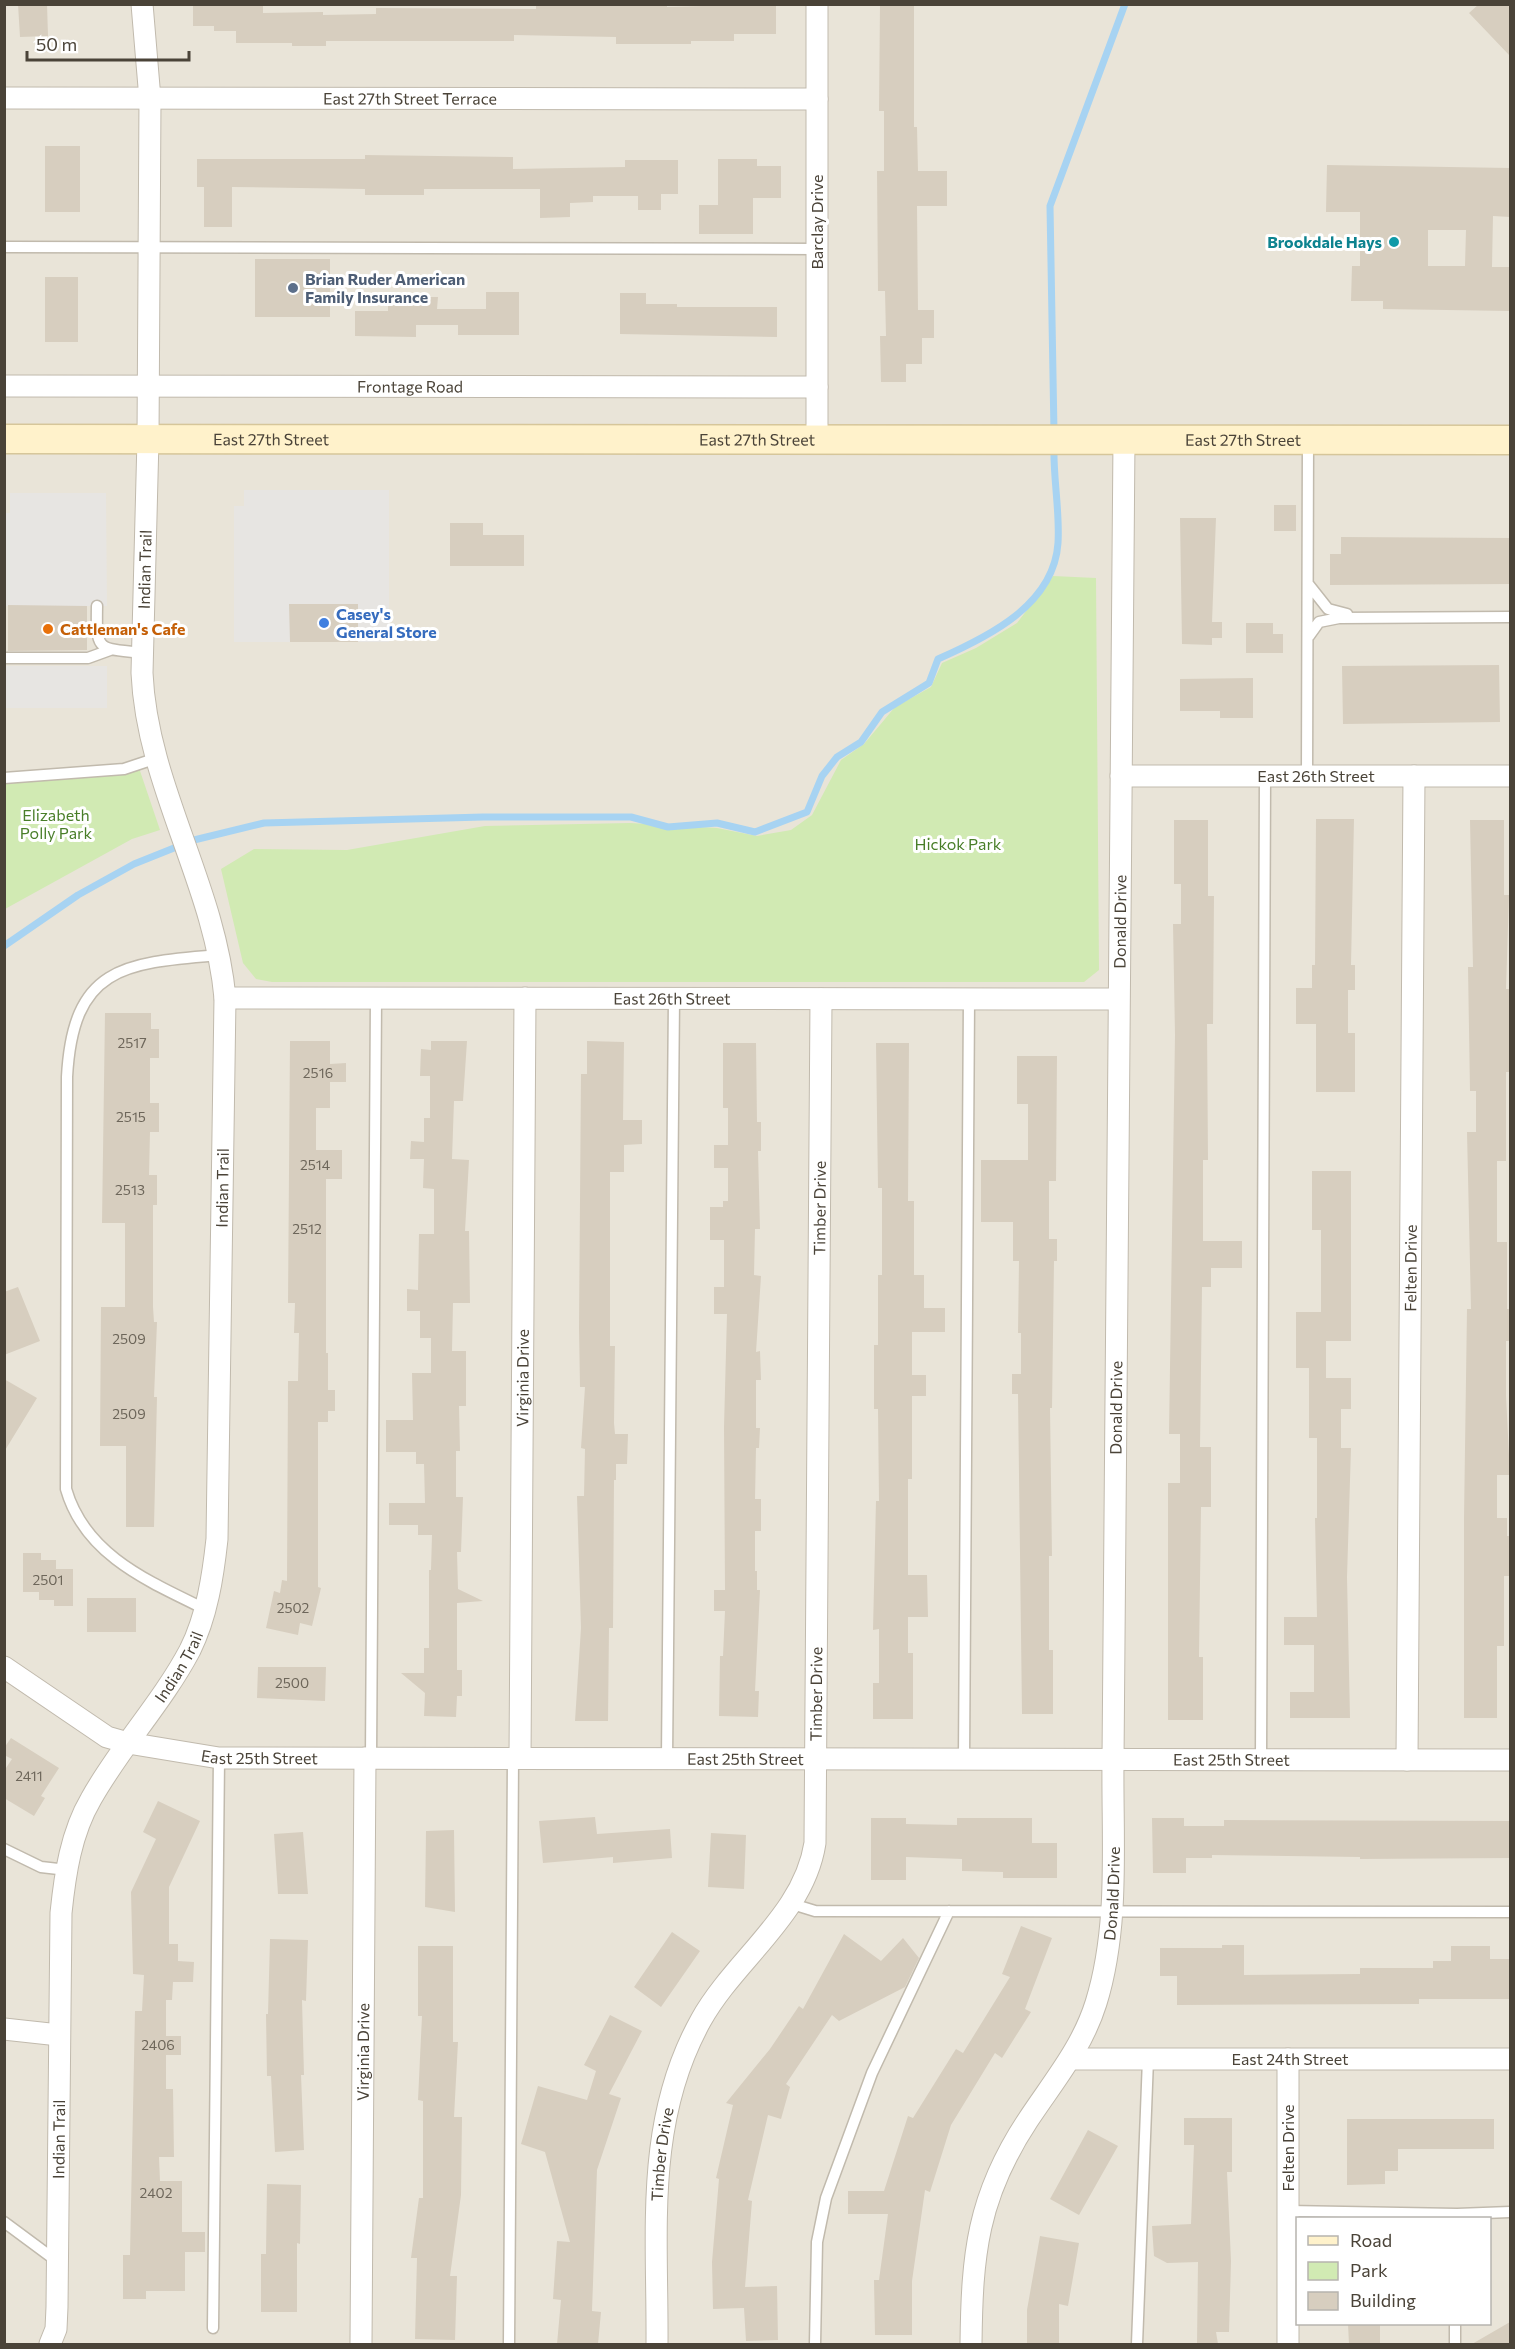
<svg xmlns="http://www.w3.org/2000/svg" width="1515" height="2349" viewBox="0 0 1515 2349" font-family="Commissioner,sans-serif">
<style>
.residential{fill:#e9e4d8;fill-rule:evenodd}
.green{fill:#d1eab3}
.parking{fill:#e7e5e2}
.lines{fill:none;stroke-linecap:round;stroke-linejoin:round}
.stream{stroke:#a7d3f2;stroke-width:7}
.building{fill:#d7cebf;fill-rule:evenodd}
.lane-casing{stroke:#c1baad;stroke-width:13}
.street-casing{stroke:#c1baad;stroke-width:23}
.secondary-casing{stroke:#d6c69a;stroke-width:31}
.lane{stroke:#fff;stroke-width:10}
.street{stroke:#fff;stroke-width:21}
.secondary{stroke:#fff2cb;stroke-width:28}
.culture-dot{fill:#0f9aa8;stroke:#fff;stroke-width:2}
.service-dot{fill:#5c6f8a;stroke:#fff;stroke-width:2}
.shop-dot{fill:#3f7fe0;stroke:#fff;stroke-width:2}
.food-dot{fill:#e8710a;stroke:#fff;stroke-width:2}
.labels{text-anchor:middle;stroke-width:6;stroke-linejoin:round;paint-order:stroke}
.number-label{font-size:14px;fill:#6d665a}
.street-label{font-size:16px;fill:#4a4338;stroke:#fff}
.culture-label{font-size:16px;font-weight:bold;fill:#0d838f;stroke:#fff;text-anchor:end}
.service-label{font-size:16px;font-weight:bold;fill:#4e5e75;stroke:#fff;text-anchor:start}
.shop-label{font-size:16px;font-weight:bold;fill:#366cbe;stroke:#fff;text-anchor:start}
.food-label{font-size:16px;font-weight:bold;fill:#c56008;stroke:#fff;text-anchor:start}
.park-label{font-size:16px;fill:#497e29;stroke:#fff}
</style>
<rect width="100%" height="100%" fill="#f5f2ea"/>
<!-- residential -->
<path class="residential" d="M5 5H1510V2344H5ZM1298 2218H1490V2324H1298Z"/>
<!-- green -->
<path class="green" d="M1053 576 1096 578 1099 970 1084 982H272L256 979 243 963 221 869 254 849 347 850 485 826 630 823 717 828 757 836 791 830 812 815 841 760 864 744 895 707 931 687 942 663 976 648 1017 623Z
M138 765 160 830 132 839 5 909V778Z"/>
<!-- parking -->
<path class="parking" d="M244 490H389V642H234V506H244Z
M10 493H106L107 606H5L4 513H10Z
M5 666H107V708H5Z"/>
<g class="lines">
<!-- stream -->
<path class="stream" d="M1054 432 1050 206 1125 4
M4 946 78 895 134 864 194 840 264 823 483 817H631L668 827 717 823 755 832 807 812 822 776 837 757 861 742 882 712 929 683 938 659C988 637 1054 605 1058 543 1060 511 1053 478 1054 446"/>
</g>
<!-- building -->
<path class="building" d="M18 4H47L48 36 20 37Z
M193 4H263V13L323 12V15L376 14V8L536 9V4H667V7L776 4V34H734V41H691V44H616V37L514 35V41H326V46H292V43H236V31H214V26H193Z
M880 4H914V127H917L918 171H947V206H917L918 310H934V338H922V364H906V382H881L880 336H886L885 291H878L877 171H884V111H879Z
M1479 4H1510V56L1469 13Z
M45 146H80V212H45Z
M365 155 513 157V169L625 167V160H678V194H661V210H638V196H593V202L570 203V217L540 218V189H424V195H365V189L232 187V227H204V187H197V159H365Z
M718 159H757V166H781V198H753V234H699V205H718Z
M1327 165 1510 168V217L1493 216 1492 267H1510V311L1383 309V301H1351L1352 266H1360V212H1326ZM1428 230H1466L1465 266H1428Z
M255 259H330V317H255Z
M45 277H78V342H45Z
M486 292H519V335H458V325H416V337L355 336V311H388V300H413V297H438L437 309H486Z
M620 293H646V304H677V307H777V337L620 334Z
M1274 505H1296V531H1274Z
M1180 518H1216L1212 622H1222V638H1212V645L1182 644Z
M450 523H483V535H524V566H450Z
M1341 537 1510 538V584L1330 585V554H1341Z
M289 604H358V642H290Z
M8 605 87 606V650L8 651Z
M1246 623H1273V634H1283V653H1246Z
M1499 665 1500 722 1343 724 1342 666Z
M1253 678V718H1220V711H1180V679Z
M1316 819H1354L1351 965H1355V990H1348V1033H1355V1092H1316V1024H1296V988H1312V965H1315Z
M1174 820H1208V896H1214L1213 1024H1207L1208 1160H1203V1241H1242V1268H1211V1287H1202L1200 1447H1211V1507H1201L1199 1657H1203V1720H1168V1483H1180V1434H1169L1175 1035 1173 924H1181V884H1174Z
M1470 820H1504V895H1509L1506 989H1510V1072H1506V1161H1497V1242H1507V1309H1510V1341H1506V1396L1510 1475H1497V1518H1507V1536H1510V1576H1504V1646H1497V1718H1464V1518L1467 1309H1471L1467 1132H1476V1091H1470L1468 967H1473Z
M105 1013H151V1029H159V1058H150V1103H159V1132H150L149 1175H157V1205H153V1307L154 1322H157L154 1397H157L154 1527H126V1446H100L101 1307H125V1223H102Z
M290 1041H330V1064L346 1063V1082H330V1108H316V1150H342V1179H326V1353H328V1390H335V1411H328V1422H318V1587L321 1588 312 1626 300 1623 298 1635 266 1628 274 1591 280 1593 282 1580 287 1581 288 1381H298L299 1333H294L295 1303H288Z
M431 1041H467L463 1101H454L452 1159 469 1160 465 1231H469L470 1303H453L452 1351H466V1406H459L460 1451H456V1497H463L461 1552H457L458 1589 483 1601 457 1603V1670H462V1696H457L456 1717 424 1716 425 1693 401 1673H424V1648H429V1570H431L432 1535H418V1525H389V1503H425L424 1464H416V1452H386V1420H413L412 1373H431V1338H420V1311H407V1289L418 1290 419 1234H434V1189L423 1188 424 1159H410L411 1141 424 1142V1118H430V1076H420L421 1049 431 1050Z
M587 1041 624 1042 623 1120H642V1144L624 1145V1172H610V1346H615L614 1423 615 1434H628L627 1464H616V1480H614L613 1628H609L608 1721H575L581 1628 577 1496H584L585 1449 581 1448 585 1387H580L579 1328 581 1074H587Z
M723 1043H756L757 1122H761V1151H758L760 1229H755L754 1275 761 1276 756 1352 760 1351 761 1380H756V1428H760L759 1448H756L755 1499H761V1531H755V1571H757V1590H760L755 1691H759L758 1717 719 1716 720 1656H723L725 1611H714V1590H725L724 1427 727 1314H714V1287H724V1240H710V1207H723V1201H728V1168H714V1145H728V1108H723Z
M876 1043H909L908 1201H914V1275H924V1308H945V1332H912V1375H926V1396H912V1479H908V1575H927L928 1617H908V1653H913V1719H873V1683H879V1629L873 1630 876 1501H879L878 1409H874V1345H878V1275H882V1188H878Z
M1017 1056H1057L1056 1181H1049V1239H1057V1261H1054L1052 1408H1050L1052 1556H1049V1650H1053V1714H1022L1018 1394H1012V1374H1021V1333H1018L1019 1261H1013V1222H981V1160H1028V1104H1017Z
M1312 1171H1351V1341H1326V1378H1351V1409H1341V1448H1351L1347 1577 1350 1718H1290V1692H1314V1645H1284V1617H1317L1315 1518H1317V1438H1309V1368H1296V1312H1321V1230H1312Z
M18 1287 40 1341 4 1355V1292Z
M4 1379 37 1398 4 1452Z
M23 1553H41V1560H56V1569H73V1606H54V1600H39V1592H23Z
M87 1598H136V1632H87Z
M258 1667H326L325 1701 257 1698Z
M11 1738 59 1768 41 1796 45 1798 34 1816 4 1798V1771L12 1759 4 1755V1748Z
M158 1801 200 1821 169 1887V1944H178V1961L194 1962 193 1982H173L172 2000H166V2036H181V2055H166V2089H173L174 2157H159L160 2181H182V2232H205V2252H185V2291H146V2299H123V2255H130L135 2011H142L144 1975 133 1974 131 1892 156 1839 143 1832Z
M595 1817 597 1834 670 1829 672 1858 613 1863V1857L543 1863 539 1821Z
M871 1818H906V1824L957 1825V1818H1032V1843H1057V1878H1003V1872L962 1871V1859L906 1857V1880H871Z
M1152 1818H1184V1826H1224V1820L1510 1821V1858L1360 1859V1857L1212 1855V1858H1186V1873H1153Z
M454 1830 455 1912 425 1907 426 1831Z
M303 1832 308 1894H278L274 1834Z
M711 1833 746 1835 744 1889 708 1887Z
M1021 1926 1052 1938 1025 2009 1031 2012 1002 2058 995 2053 951 2125 930 2192 925 2190 912 2281V2335H875L874 2280H879L888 2214H848V2191H884L908 2116 913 2118 956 2049 963 2053 1010 1977 1002 1974Z
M672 1932 700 1951 661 2007 634 1987Z
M844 1934 881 1961 903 1938 919 1958 905 1987 839 2021 832 2015 786 2084 790 2087 781 2119 768 2115 748 2200 752 2201 745 2287 777 2286 778 2340 746 2341 744 2308 713 2309 712 2262 719 2179 716 2178 733 2105 726 2103 770 2049 799 2006 803 2009Z
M270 1939 308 1940 306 2001 302 2000 304 2075H301L304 2150 275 2152 271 2076H267L266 2014H268Z
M1222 1945H1244V1975L1360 1974V1968H1433V1961H1451V1946H1490V1959H1510V1999H1419V2004L1177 2005V1976H1160V1948H1222Z
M418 1946H453V2042H458L454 2117H462L461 2195 450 2276H457L455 2340 415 2339 417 2258H411L419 2198H423V2101L418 2100 422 2016H418Z
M610 2015 642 2031 609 2094 621 2098 597 2170 592 2311 601 2312 598 2344H557L561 2300 553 2299 557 2241 570 2242 545 2152 521 2144 538 2086 587 2100 596 2071 584 2065Z
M1184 2118H1232V2172H1227L1231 2261 1229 2332H1216L1218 2344H1197L1198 2262 1167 2263 1154 2256 1152 2226 1191 2224 1194 2145H1184Z
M1347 2119H1494V2149H1398V2171H1385V2184L1347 2185Z
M1088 2130 1118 2146 1079 2215 1050 2199Z
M267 2184 301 2185 300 2244 297 2243V2312H261V2254H266Z
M1040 2236 1079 2243 1068 2306 1059 2304V2344H1027V2310Z
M1510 2322V2344H1472Z
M1348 2324H1380V2344H1349Z"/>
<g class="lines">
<!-- lane casing -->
<g class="lane-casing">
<path id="lane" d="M4 247 817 249
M1309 585 1328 609 1347 614
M97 606C96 653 98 648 143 653
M1309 636 1319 622 1339 618 1510 617
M4 658H88L110 650
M1307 776 1308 440
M4 778 124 769 157 758
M205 1609C148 1581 85 1555 66 1489L67 1077C73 966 124 963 219 955
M371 1758 376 998
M667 1759 674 998
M964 1759 969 999
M1261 1760 1265 776
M4 1849 41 1867 67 1870
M789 1903 815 1911 1510 1912
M1288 2211 1457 2214 1510 2212
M4 2222 58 2262
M1455 2324V2344
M213 2328 219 1758
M509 2344 513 1758
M815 2344 817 2242 826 2198 872 2073 949 1911
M1137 2344 1148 2059"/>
</g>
<!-- street casing -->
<g class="street-casing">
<g id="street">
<path id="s1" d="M4 98 817 99"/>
<path id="s2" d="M4 386 817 387"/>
<path d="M817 440V4"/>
<path id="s3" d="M1121 776H1510"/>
<path id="s4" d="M225 998 1118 999"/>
<path id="s5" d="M4 1667 107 1737 128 1743 219 1758 1510 1760"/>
<path id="s6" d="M520 1758 525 998"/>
<path id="s7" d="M1407 1760 1414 776"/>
<path d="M4 2029 59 2035"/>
<path id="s8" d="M1070 2059H1510"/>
<path d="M1288 2059V2344"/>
<path id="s9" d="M50 2344 56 2329 57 2307 61 1913C65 1874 71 1833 91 1799 120 1747 162 1703 190 1650 207 1616 213 1576 217 1539L225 998C215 885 147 786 142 673L148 439 150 99 142 4"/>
<path id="s10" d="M361 2344 365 1758"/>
<path id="s11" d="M657 2344C658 2233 644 2122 701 2020 735 1959 804 1915 815 1843L821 999"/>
<path id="s12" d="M971 2344C972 2255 977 2197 1028 2120 1053 2082 1082 2048 1096 2003 1120 1926 1112 1840 1113 1760L1124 440"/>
</g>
</g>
<!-- secondary casing -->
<g class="secondary-casing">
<g id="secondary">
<path id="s13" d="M4 439 1510 440"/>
</g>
</g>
<!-- lane -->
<use href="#lane" class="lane"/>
<!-- street -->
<use href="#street" class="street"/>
<!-- secondary -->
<use href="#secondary" class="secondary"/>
</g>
<!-- markers -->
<circle class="culture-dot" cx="1394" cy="242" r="6"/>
<circle class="service-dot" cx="293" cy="288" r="6"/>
<circle class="shop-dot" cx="324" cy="623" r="6"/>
<circle class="food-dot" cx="48" cy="629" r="6"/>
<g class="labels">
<!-- number labels -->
<g class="number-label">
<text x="132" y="1048">2517</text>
<text x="318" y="1078">2516</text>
<text x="131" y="1122">2515</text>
<text x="315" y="1170">2514</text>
<text x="130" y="1195">2513</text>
<text x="307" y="1234">2512</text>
<text x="129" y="1344">2509</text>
<text x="129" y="1419">2509</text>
<text x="48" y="1585">2501</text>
<text x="293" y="1613">2502</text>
<text x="292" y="1688">2500</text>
<text x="29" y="1781">2411</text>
<text x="158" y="2050">2406</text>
<text x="156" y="2198">2402</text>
</g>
<!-- street labels -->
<g class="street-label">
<text dy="6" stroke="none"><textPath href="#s1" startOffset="406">East 27th Street Terrace</textPath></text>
<text transform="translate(817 222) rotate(-90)" y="6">Barclay Drive</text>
<text dy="6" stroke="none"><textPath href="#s2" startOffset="406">Frontage Road</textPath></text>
<text dy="6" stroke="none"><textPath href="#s13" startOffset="267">East 27th Street</textPath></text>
<text dy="6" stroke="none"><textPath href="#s13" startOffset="753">East 27th Street</textPath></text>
<text dy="6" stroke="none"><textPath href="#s13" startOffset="1239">East 27th Street</textPath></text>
<text dy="6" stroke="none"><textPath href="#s9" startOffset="1826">Indian Trail</textPath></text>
<text dy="6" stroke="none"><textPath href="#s3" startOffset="195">East 26th Street</textPath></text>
<text dy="6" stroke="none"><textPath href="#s12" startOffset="1454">Donald Drive</textPath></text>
<text dy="6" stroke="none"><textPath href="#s4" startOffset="447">East 26th Street</textPath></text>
<text dy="6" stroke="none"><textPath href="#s9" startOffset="1196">Indian Trail</textPath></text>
<text dy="6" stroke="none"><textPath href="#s11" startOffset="1179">Timber Drive</textPath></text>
<text dy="6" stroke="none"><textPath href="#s7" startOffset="492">Felten Drive</textPath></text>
<text dy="6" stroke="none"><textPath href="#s6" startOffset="380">Virginia Drive</textPath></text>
<text dy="6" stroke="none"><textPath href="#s12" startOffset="968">Donald Drive</textPath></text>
<text dy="6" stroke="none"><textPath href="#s9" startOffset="710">Indian Trail</textPath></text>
<text dy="6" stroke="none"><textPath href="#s11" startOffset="693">Timber Drive</textPath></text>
<text dy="6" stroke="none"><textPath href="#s5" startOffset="279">East 25th Street</textPath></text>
<text dy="6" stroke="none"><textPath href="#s5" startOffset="765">East 25th Street</textPath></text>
<text dy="6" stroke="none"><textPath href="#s5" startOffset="1251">East 25th Street</textPath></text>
<text dy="6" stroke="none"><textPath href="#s12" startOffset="482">Donald Drive</textPath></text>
<text dy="6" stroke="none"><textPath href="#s10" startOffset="292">Virginia Drive</textPath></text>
<text dy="6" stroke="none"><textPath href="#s8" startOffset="220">East 24th Street</textPath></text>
<text dy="6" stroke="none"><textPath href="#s9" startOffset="206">Indian Trail</textPath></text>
<text transform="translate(1288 2148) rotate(-90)" y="6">Felten Drive</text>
<text dy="6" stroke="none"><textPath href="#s11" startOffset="190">Timber Drive</textPath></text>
</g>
<!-- culture labels -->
<g class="culture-label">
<text x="1382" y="248">Brookdale Hays</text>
</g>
<!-- service labels -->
<g class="service-label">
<text x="305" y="285">Brian Ruder American<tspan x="305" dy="18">Family Insurance</tspan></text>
</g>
<!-- shop labels -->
<g class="shop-label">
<text x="336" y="620">Casey's<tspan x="336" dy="18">General Store</tspan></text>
</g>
<!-- food labels -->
<g class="food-label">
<text x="60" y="635">Cattleman's Cafe</text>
</g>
<!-- park labels -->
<g class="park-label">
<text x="56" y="821">Elizabeth<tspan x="56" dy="18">Polly Park</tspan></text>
<text x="958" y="850">Hickok Park</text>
</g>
</g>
<!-- border -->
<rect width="1515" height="2349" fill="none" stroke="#4a4338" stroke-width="12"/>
<!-- legend -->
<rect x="1296" y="2217" width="195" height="108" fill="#ffffff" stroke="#b7b4af" stroke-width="1.5"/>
<rect x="1308" y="2236" width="30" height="9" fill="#fff2cb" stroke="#b7b4af" stroke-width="1.5"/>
<text x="1350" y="2247" font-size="18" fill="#4a4338">Road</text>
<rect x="1308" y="2262" width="30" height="18" fill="#d1eab3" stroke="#b7b4af" stroke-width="1.5"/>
<text x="1350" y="2277" font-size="18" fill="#4a4338">Park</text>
<rect x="1308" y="2292" width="30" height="18" fill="#d7cebf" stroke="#b7b4af" stroke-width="1.5"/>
<text x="1350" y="2307" font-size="18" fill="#4a4338">Building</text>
<!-- scale -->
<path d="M27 51v9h162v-9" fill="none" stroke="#4a4338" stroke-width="3"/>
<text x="36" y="51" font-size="18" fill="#4a4338" stroke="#ffffff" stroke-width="4.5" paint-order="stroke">50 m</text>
</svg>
